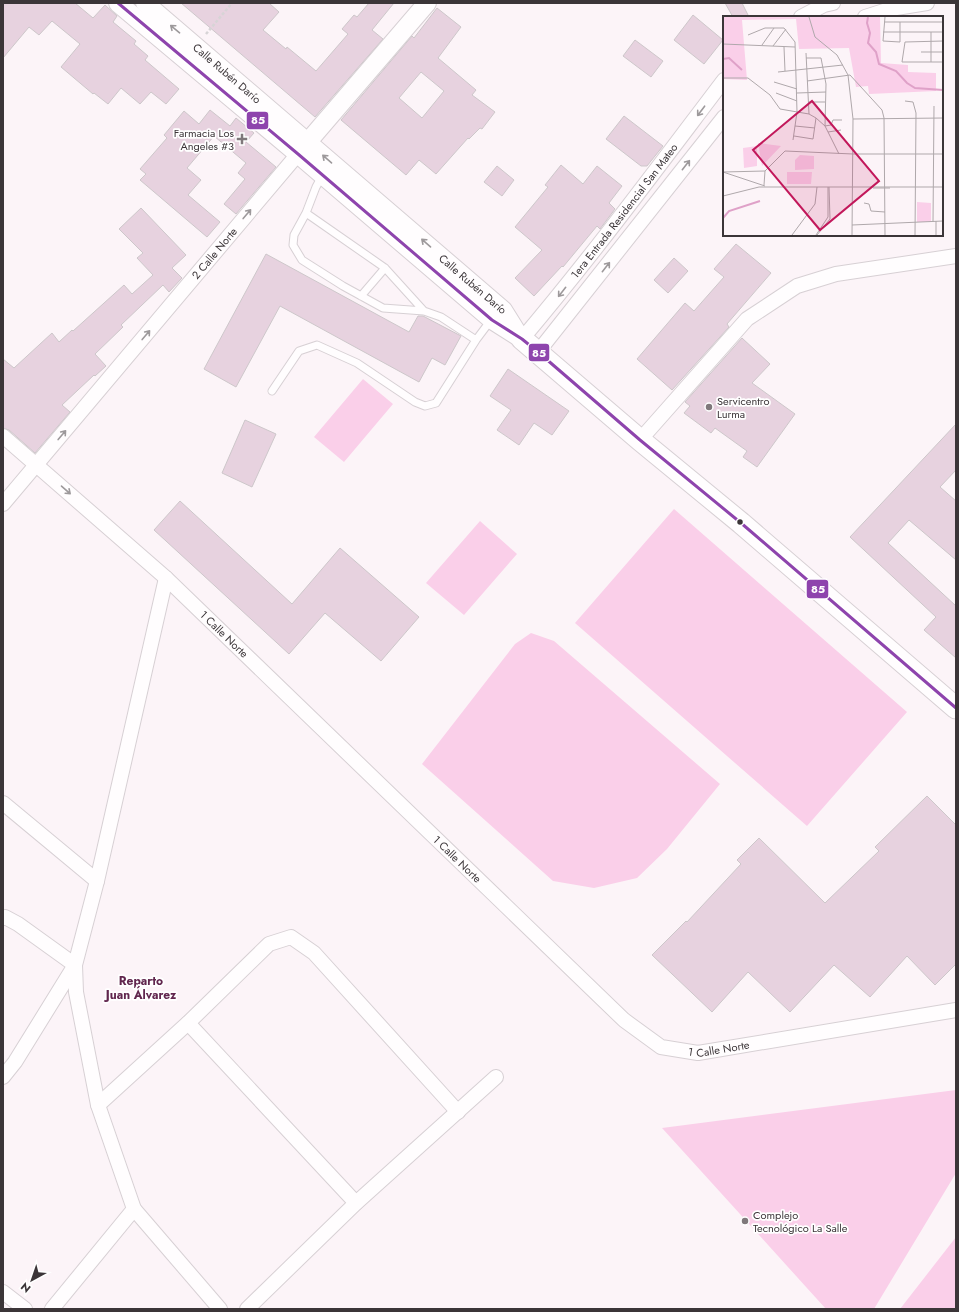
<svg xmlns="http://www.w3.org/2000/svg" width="959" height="1312" viewBox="0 0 959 1312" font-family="Jost,sans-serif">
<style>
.green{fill:#facfe9}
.building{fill:#e7d2df;stroke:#cdc7ca;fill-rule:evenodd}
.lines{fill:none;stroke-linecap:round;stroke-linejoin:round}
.service-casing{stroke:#d7d0d4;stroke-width:9}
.minor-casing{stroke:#d7d0d4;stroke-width:16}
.tertiary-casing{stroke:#d7d0d4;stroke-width:20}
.secondary-casing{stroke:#d7d0d4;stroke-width:23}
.path{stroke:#d7d4d6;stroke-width:2.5;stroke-dasharray:3 2;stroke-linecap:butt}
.service{stroke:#fffdfe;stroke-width:7}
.minor{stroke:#fffdfe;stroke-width:14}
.tertiary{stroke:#fffdfe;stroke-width:18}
.secondary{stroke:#fffdfe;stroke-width:21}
.bus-1-casing{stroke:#fff;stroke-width:6}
.bus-1{stroke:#8e44ad;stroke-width:3}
.oneway{stroke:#9d999b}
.poi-dot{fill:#7f787b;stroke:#fff;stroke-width:1.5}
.bus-dot{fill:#3b3538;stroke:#fff;stroke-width:1.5}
.labels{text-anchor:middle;stroke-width:3.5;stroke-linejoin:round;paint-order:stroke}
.street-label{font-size:11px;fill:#3b3538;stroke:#fff}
.poi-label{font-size:11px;fill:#3b3538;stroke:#fff;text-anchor:start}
.neighbourhood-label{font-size:12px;font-weight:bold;fill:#61264e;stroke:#fff}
.inset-river{fill:none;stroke:#dfa1c8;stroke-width:2}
.inset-road{fill:none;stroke:#afa8ab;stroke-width:1}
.view{fill:#c2185b;fill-opacity:0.15;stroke:#c2185b;stroke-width:2}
.inset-edge{fill:none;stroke:#3b3538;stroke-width:2}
.line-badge{stroke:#fff;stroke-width:1.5}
.badge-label{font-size:11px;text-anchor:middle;font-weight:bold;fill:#fff}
</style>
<rect width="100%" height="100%" fill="#fcf4f8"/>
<!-- green -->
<path class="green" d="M363 379 393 404 344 462 314 437Z
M674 509 907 712 807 826 575 623Z
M480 521 517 554 464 615 426 583Z
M531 633 554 641 720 784 667 849 637 878 594 888 553 881 422 764 515 644Z
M956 1090V1173L874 1309H826L662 1128Z
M956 1237V1309H900Z"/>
<!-- building -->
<path class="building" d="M3 3H75L93 18 105 5 117 16 113 22 136 41 134 44 148 56 145 60 179 89 166 104 151 92 140 104 121 88 108 104 94 93 93 94 61 67 80 44 52 21 39 35 29 27 3 58Z
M181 3H269L279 12 263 30 286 49 287 47 316 71 348 34 342 29 354 15 357 17 369 3H394L372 30 383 39 315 117Z
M725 3H742L749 17H733Z
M437 8 461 27 438 58 476 90 472 95 495 112 482 129 480 128 469 139 468 138 436 174 419 160 406 175 341 120 412 36 414 38ZM421 72 444 91 422 118 399 98Z
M693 15 723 40 704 64 674 40Z
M635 40 663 61 651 77 623 56Z
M210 110 230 126 236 118 254 133 246 142 276 167 236 214 224 204 245 179 238 173 246 163 214 136 187 168 201 180 188 195 220 222 207 237 140 180 146 174 140 169 167 138 164 135 184 111 199 124Z
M624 116 663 146 647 166H641L606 139Z
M561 165 583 184 597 166 622 186 609 203 615 209 600 229 597 226 563 267 562 266 534 296 515 278 542 250 515 227 548 187 545 185Z
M497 166 514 180 502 196 484 182Z
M141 208 186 255 172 268 182 278 169 292 163 285 121 325 123 327 95 354 106 366 95 376 94 375 62 405 70 412 35 453 9 430 3 428V359L14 368 52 333 59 342 72 330 73 331 124 285 132 294 153 275 137 258 143 253 119 229Z
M736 244 771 273 727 324 729 327 672 390 637 359 685 303 694 311 724 277 714 269Z
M266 254 409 332 418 316H423L461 336 445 365 432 358 419 382 280 306 236 387 204 369Z
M674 258 688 271 668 293 654 280Z
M742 338 770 364 752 383 795 414 757 467 743 457 747 451 715 428 711 433 684 413 690 406 685 402Z
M508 369 569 411 552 435 534 423 519 445 497 430 511 410 490 396Z
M245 420 276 434 252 487 222 473Z
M956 424V470L940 487 956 501V560L909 520 888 543 956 606V658L924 630 936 617 850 537Z
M180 501 292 604 340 548 419 617 381 661 325 613 289 654 154 530Z
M927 796 956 825V964L935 985 907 956 870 997 834 965 790 1012 748 972 712 1012 652 955 686 921 687 922 741 864 737 860 759 838 825 903 879 851 875 847Z"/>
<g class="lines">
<!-- service casing -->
<g class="service-casing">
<path id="service" d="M322 176 316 187 306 213 294 235 293 245 302 260 343 286 383 308 424 311 441 317 476 340
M306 213 385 268 424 311
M361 296 385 268
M272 391 299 351 317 345 357 363 415 402 425 406 436 403 476 340 491 320"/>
</g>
<!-- minor casing -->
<g class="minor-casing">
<g id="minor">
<path d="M801 17 824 5 833 3"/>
<path d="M865 17 890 9 927 3"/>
<path id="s1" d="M522 339C593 255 658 167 724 80"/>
<path d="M538 352 724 117"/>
<path id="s2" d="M3 436 166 578 624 1020 661 1047 698 1053 956 1010"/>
<path d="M640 440 747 319 797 286 836 274 956 256"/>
<path id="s3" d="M3 504 298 154"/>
<path d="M166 578 97 881 75 965 76 992 98 1105 134 1209 220 1309"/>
<path d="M3 803 97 881"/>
<path d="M3 918 5 917 18 924 75 965 15 1062 3 1077"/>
<path d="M188 1023 356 1203"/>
<path d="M98 1105 188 1023 269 944 291 937 314 953 458 1112"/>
<path d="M3 1292 25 1309"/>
<path d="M52 1309 134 1209"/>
<path d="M247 1309 356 1203 496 1077"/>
</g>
</g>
<!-- tertiary casing -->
<g class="tertiary-casing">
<g id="tertiary">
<path d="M118 3 298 154 492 320 522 339"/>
<path id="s4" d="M145 3 503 310 518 334"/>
<path d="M300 151 427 3"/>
</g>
</g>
<!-- secondary casing -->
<g class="secondary-casing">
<path id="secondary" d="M522 339 640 440 741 523 956 708"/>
</g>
<!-- path -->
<path class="path" d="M206 34 232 3"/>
<!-- service -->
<use href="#service" class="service"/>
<!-- minor -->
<use href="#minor" class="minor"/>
<!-- tertiary -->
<use href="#tertiary" class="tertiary"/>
<!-- secondary -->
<use href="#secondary" class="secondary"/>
<!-- bus-1 casing -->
<g class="bus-1-casing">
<path id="bus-1" d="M118 3 298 154 492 320 522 339 538 352 640 440 741 523 956 708"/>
</g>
<!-- bus-1 -->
<use href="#bus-1" class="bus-1"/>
</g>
<!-- one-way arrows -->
<defs><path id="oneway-shaft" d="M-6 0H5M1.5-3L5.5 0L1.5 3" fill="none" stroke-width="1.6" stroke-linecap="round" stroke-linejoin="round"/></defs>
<g class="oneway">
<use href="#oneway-shaft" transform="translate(175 29) rotate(-140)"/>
<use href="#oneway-shaft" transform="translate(701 111) rotate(127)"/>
<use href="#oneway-shaft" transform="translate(327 159) rotate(-139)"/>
<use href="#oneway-shaft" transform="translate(686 165) rotate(-52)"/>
<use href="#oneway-shaft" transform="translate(247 214) rotate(-50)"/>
<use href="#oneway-shaft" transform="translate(426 243) rotate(-139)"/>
<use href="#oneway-shaft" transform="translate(606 267) rotate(-52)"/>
<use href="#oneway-shaft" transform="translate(562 292) rotate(128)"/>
<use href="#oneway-shaft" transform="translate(146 335) rotate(-50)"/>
<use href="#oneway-shaft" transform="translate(62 435) rotate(-50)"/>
<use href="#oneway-shaft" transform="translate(66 490) rotate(41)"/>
</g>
<!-- markers -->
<g class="poi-dot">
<path d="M240 133h4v4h4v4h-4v4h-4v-4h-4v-4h4z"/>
<circle cx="709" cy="407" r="4"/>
<circle cx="745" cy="1221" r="4"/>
</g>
<circle class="bus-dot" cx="740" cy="522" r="3.5"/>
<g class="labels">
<!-- street labels -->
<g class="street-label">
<text dy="4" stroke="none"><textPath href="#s4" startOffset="108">Calle Rubén Darío</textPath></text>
<text dy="4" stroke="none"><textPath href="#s1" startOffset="164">1era Entrada Residencial San Mateo</textPath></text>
<text dy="4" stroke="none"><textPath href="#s3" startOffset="328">2 Calle Norte</textPath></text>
<text dy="4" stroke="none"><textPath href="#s4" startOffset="432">Calle Rubén Darío</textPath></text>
<text dy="4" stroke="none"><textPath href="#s2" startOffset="297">1 Calle Norte</textPath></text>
<text dy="4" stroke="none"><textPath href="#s2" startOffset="621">1 Calle Norte</textPath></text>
<text dy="4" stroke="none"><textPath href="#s2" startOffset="957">1 Calle Norte</textPath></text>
</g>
<!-- poi labels -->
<g class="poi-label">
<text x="234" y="137" text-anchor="end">Farmacia Los<tspan x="234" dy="13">Angeles #3</tspan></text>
<text x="717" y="405">Servicentro<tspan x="717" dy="13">Lurma</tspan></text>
<text x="753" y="1219">Complejo<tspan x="753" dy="13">Tecnológico La Salle</tspan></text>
</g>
<!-- neighbourhood labels -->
<g class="neighbourhood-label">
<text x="141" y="985">Reparto<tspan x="141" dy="14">Juan Álvarez</tspan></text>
</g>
</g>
<!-- overview -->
<g transform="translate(723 16)">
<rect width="220" height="220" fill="#fcf4f8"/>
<path d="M0 1H157L158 47 185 49V56L213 57V75L146 78 145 70 133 71 126 32 76 33 73 3 19 4 24 64 0 63ZM35 127 58 130 39 150ZM34 130V150L21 152 20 132ZM77 139 91 140V153L72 154V144ZM64 156H89L88 168H64ZM194 186 208 187V206H194Z" fill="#facfe9"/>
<path class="inset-river" d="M145 1 144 7 147 17 145 27 153 36 156 48 173 55 184 67 192 72 220 74M0 43 6 42 19 54M0 202 6 195 37 185"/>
<path class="inset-road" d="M86 1 92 21 114 39 125 59 130 103 129 219M162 1 160 25 177 26V6M161 6H220M160 16H220M25 19 42 12H61L72 26 74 96 70 124M220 25 182 26 179 46H220M0 28 72 31M39 29 51 12M50 30 63 13M61 31 62 55M198 36H220M83 37 86 98M83 42H98L103 68 102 110 108 109 110 104H119M208 46V16M55 56 120 49M0 62H25L47 79 57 93 86 98 93 102 102 110 116 138M84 65 127 59 159 94 161 102 162 219M51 66 74 73M53 77 74 85M74 77 103 76M182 85 190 86 193 97 192 219M85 86H102M130 103 220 102M72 110 92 112M105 116 118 114M71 120 90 123 93 102M0 156 42 155 62 135 130 138H220M0 156 42 170M41 169 42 155M106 171H220M150 172H167M0 180 36 171H106M141 187 146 188 148 195 162 196M213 205V219M210 206 211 90M129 209 220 205M69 219 92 188 94 171M93 219 105 201V171M94 219 107 203 106 171"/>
<path class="view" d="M89 85 156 165 97 214 30 134Z"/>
<rect width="220" height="220" class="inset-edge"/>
</g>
<g class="line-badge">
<rect x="246" y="111" width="23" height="19" rx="4" fill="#8e44ad"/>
<rect x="528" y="343" width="22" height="19" rx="4" fill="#8e44ad"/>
<rect x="806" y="579" width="23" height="20" rx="4" fill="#8e44ad"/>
</g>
<g class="badge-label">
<text x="258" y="124">85</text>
<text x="539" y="357">85</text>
<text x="818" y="593">85</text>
</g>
<!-- border -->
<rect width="959" height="1312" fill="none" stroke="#3b3538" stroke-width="8"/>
<!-- north arrow -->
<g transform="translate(32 1280) rotate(220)" stroke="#ffffff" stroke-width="3" paint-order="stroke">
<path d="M0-3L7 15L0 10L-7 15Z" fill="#3b3538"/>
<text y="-6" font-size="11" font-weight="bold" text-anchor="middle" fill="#3b3538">N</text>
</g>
</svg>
